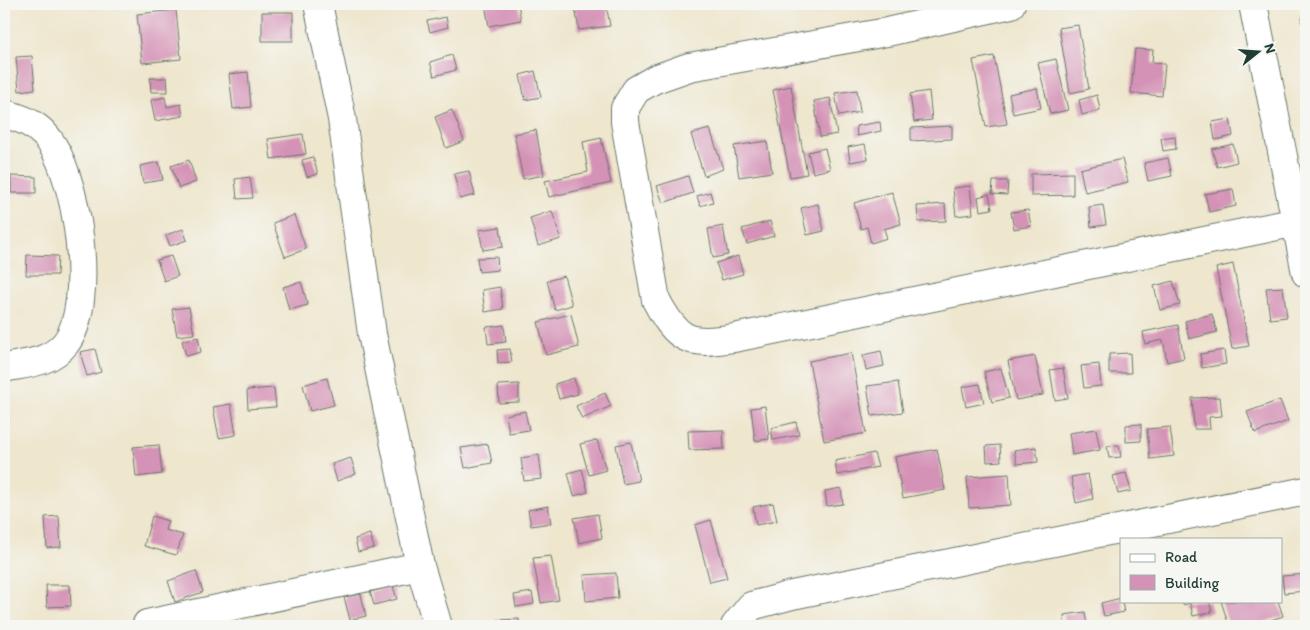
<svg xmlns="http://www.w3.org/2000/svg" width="1310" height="630" viewBox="0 0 1310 630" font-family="Itim,sans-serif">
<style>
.building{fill:#d492b6}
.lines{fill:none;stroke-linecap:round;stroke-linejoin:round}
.street-casing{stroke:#67786a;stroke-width:30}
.street{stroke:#fff;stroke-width:28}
</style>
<rect width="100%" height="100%" fill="#f6f6f2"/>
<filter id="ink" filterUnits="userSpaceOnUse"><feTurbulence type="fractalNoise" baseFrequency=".02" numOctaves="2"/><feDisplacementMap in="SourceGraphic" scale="10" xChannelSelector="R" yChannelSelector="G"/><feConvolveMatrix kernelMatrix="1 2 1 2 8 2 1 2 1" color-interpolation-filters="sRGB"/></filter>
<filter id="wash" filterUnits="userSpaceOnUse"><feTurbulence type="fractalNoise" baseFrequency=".0096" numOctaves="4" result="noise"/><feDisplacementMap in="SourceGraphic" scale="20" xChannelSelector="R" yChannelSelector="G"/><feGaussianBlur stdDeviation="1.12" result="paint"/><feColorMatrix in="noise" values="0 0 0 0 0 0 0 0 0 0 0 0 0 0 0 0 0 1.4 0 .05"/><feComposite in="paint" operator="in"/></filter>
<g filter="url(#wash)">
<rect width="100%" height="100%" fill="#eee6cd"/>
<g id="blocks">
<!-- building -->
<path class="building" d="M378 4H394L395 10 378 11Z
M428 4H441V7L429 9Z
M485 4H518L521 20 489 26Z
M606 4 610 26 579 30 575 8Z
M1306 7V24L1301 22Z
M176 10 181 59 142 63 137 14Z
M262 12H293V41H262Z
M446 17 448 27 430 32 427 21Z
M1078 25 1089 89 1070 93 1059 28Z
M1135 49 1153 50 1152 63 1165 64 1162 96 1131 93Z
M452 55 456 70 434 76 430 62Z
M32 56 35 89 19 91 16 57Z
M994 56 1007 124 986 127 973 60Z
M1056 59 1068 110 1050 114 1038 63Z
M535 71 541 97 525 100 520 75Z
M248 72 251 107 233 109 229 74Z
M150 78H167L168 92H151Z
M791 86 807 174 790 177 773 90Z
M1037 88 1041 108 1013 114 1009 94Z
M857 90 860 112 839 116 835 93Z
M929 91 932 120 914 122 910 94Z
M1097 95 1100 110 1082 115 1079 100Z
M165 97 167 107 181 104 183 116 155 121 151 100Z
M830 98 837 134 820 137 814 101Z
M452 110 464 141 446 148 435 117Z
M1230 119 1233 136 1215 140 1212 122Z
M880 122 881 131 857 136 856 126Z
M952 126V139L911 141V128Z
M710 129 723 169 704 176 691 134Z
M536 130 544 175 523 179 514 134Z
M303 134 306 154 271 159 268 139Z
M1175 136 1176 149 1163 151 1161 138Z
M601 138 611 183 549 197 545 181 588 172 583 142Z
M767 141 772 172 739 177 734 146Z
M865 144 868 159 850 162 848 147Z
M1233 144 1237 162 1217 167 1212 149Z
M825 148 830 169 813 173 808 152Z
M313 157 318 174 307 177 302 160Z
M1168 158 1172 176 1148 181 1144 163Z
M1122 159 1128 182 1085 192 1080 169Z
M189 160 196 182 179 188 171 166Z
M159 162 163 180 143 183 140 166Z
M469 171 475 195 460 199 454 174Z
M1073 173V195L1031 196V174Z
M11 176 36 177V193H11Z
M688 176 693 193 663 203 657 186Z
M250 177 253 198 237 199 235 179Z
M993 181H1008L1007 195 992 194Z
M970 186 973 214 956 216 953 188Z
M1233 189 1236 206 1209 212 1205 194Z
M710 192 713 202 700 206 697 196Z
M892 192 901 224 884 229 887 238 871 243 867 227 861 229 854 203Z
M989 194 992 209 980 211 978 197Z
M818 204 824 231 807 235 801 208Z
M945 204 946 221 918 222 917 206Z
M1103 205 1106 225 1091 227 1089 207Z
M1028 210 1031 226 1014 229 1011 212Z
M552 211 561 239 538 246 530 218Z
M294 215 306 249 285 257 273 223Z
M770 221 774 236 747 244 742 229Z
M723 226 728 255 713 258 708 229Z
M500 227 503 247 483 250 479 230Z
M183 229 187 240 170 246 166 235Z
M27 255 58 256 57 275H26Z
M171 256 178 276 164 281 157 260Z
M738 256 743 274 722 280 716 263Z
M497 257 498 270 479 272 477 258Z
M1233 264 1249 346 1232 349 1216 268Z
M564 276 572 305 555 310 547 281Z
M1173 281 1180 305 1160 310 1154 286Z
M301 282 308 305 289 310 283 287Z
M500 287 503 309 485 312 482 290Z
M1283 287 1287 317 1270 319 1266 288Z
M189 307 194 334 177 336 172 309Z
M571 314 579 347 546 355 538 322Z
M1212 314 1217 332 1189 339 1185 321Z
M504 325 506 342 488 344 486 327Z
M1178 325 1184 358 1167 362 1163 340 1145 344 1143 332Z
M198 337 201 352 186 356 182 341Z
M95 349 101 372 87 376 80 352Z
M510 349 512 362 498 363 497 350Z
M1224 350 1226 364 1202 368 1200 354Z
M881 351 884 366 866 370 863 355Z
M851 353 866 433 824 441 809 361Z
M1130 353 1131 373H1109V354Z
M1035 356 1043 395 1016 400 1008 361Z
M1099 364 1101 386 1084 388 1081 366Z
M1001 368 1009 398 992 402 984 372Z
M1063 368 1068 398 1055 400 1050 370Z
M327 378 334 405 310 411 303 385Z
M574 378 578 394 559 399 555 384Z
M898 382 903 412 872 416 867 386Z
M519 384V402L499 403 498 385Z
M980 384 984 403 966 407 962 387Z
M274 388 276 407 248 409 247 390Z
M605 393 611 406 582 419 576 406Z
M1220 397 1222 416 1209 417 1210 429H1194L1192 398Z
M4 399 9 421 4 422Z
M1280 400 1288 421 1255 433 1247 412Z
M231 404 236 435 219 438 213 407Z
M765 406 769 439 755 441 751 408Z
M525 411 529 430 509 433 506 415Z
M796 422 799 435 773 440 771 428Z
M1141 424V441L1126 442V425Z
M1170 427 1174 456 1150 459 1147 429Z
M1096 429 1100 450 1072 455 1069 433Z
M723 430 724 449 689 450 688 431Z
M597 440 606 470 589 475 580 444Z
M631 442 639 481 623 484 616 445Z
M488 444 492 463 465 468 461 448Z
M159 445 162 474 136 477 133 447Z
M1000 445 1001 461 987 462 986 446Z
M1119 445 1121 457 1109 458 1107 446Z
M1036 447 1038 462 1017 464 1014 450Z
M937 449 945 490 903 498 895 457Z
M874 453 878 467 837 475 835 461Z
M539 455 542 479 524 481 521 458Z
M351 458 356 474 337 481 332 464Z
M582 469 588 492 574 496 568 473Z
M1126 473 1131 491 1118 494 1113 476Z
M1009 474 1011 505 969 508 967 477Z
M1088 474 1093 499 1076 503 1071 477Z
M841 488 843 504 827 506 825 491Z
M773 503 777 521 756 525 753 507Z
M548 506 551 523 531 526 528 510Z
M598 514 602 538 579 543 574 518Z
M59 516 61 547 47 548 45 517Z
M152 516 168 521 165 530 183 535 176 555 144 546Z
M711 520 727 578 710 582 695 525Z
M370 534 374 548 358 552 355 539Z
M551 556 559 600 541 603 533 558Z
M196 571 203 592 175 602 168 581Z
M616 573 618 598 586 601 584 575Z
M1306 574V591L1284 593 1282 576Z
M46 585H70L71 606 47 607Z
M393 586 397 599 374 605 370 592Z
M532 592 534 604 516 607 514 595Z
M361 594 366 616 350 620 344 597Z
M1121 598 1124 612 1104 616 1101 603Z
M1182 601H1209L1212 612 1193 616 1190 603 1183 605Z
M1221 601H1278L1283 616 1253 626H1229Z
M1085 612 1087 625 1065 626 1064 615Z
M519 619V626H498L497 620Z"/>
</g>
</g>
<g filter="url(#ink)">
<use href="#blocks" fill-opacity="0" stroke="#67786a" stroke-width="1"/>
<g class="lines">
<!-- street casing -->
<g class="street-casing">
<path id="street" d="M318 4 342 119 372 334 420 566 438 626
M1011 4 887 32 689 67 655 79 636 90 625 108V122L656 300C678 342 689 345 734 338L1297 222
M1253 4 1306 273
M4 114C18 117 33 122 44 134 78 169 97 305 65 344 49 363 27 363 4 368
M147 626V624L420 566
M735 626 751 606 792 595 1306 491"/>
</g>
<!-- street -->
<use href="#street" class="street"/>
</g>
</g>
<!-- margin -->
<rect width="1310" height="630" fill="none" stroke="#f6f6f2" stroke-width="20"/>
<!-- legend -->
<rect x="1120" y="538" width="162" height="65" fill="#f6f6f2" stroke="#a0aca6"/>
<rect x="1130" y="554" width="25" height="8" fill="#ffffff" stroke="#a0aca6"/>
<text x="1165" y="562" font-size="15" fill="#1f3d34">Road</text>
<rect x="1130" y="575" width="25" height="15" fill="#d492b6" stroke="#a0aca6"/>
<text x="1165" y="588" font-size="15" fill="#1f3d34">Building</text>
<!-- north arrow -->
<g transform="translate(1258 52) rotate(73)" stroke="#f6f6f2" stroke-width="4" paint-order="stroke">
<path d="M0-4L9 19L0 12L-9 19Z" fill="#1f3d34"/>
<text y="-8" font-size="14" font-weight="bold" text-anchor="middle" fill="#1f3d34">N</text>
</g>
</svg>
